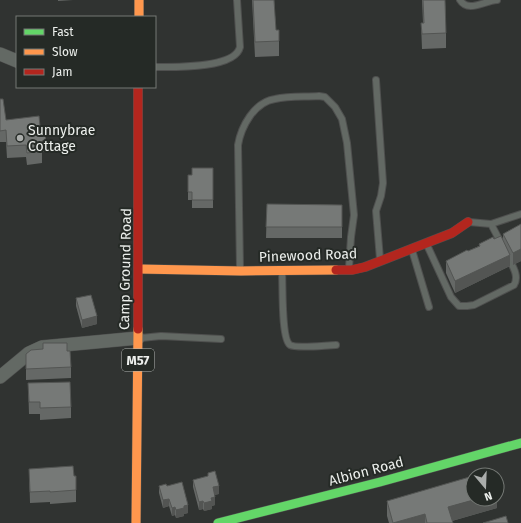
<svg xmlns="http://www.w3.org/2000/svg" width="521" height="523" viewBox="0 0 521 523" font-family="'Fira Sans',sans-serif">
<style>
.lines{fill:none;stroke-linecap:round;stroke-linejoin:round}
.lane-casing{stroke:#4f504f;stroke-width:8}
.street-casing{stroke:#4f504f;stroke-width:14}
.fast-casing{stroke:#4f504f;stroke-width:10}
.slow-casing{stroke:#4f504f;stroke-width:10}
.jam-casing{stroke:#4f504f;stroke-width:10}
.lane{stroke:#636964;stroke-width:6}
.street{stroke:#636964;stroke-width:13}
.fast{stroke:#63d668;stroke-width:9}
.slow{stroke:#ff974d;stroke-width:9}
.jam{stroke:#b3261e;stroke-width:9}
.wall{fill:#656866}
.shaded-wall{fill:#535553}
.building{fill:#767977;stroke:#535553}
.poi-dot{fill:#aaadab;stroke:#252a26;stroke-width:1.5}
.labels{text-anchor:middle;stroke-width:4;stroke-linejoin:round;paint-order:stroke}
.shield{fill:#252a26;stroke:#b0b4b1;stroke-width:1}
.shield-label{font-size:13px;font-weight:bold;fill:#ecefec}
.poi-label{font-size:14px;fill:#ecefec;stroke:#252a26;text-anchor:start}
.street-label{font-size:14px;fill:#ecefec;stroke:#252a26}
</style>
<rect width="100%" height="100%" fill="#303331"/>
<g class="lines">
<!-- lane casing -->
<g class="lane-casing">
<path id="lane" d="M460 0C468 13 484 1 497 0
M155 67C173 67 235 69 240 47L237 0
M376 80 383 183 381 196 376 211 380 259
M469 222 491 224
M501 243 491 224 521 214
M427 245 451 297 459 306H467L474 305 514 285C520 275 511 264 507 255
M412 250 429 307
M240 269 238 145C241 127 254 102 275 99 289 96 304 97 319 96L325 97 335 107 342 119 347 143 354 215 351 237 349 268
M282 272C283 284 281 339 290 345 297 349 327 345 336 345
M141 338 161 336 221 339"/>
</g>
<!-- street casing -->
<g class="street-casing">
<path id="street" d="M0 54 17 61
M0 377 29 353 42 347 138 338"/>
</g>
<!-- fast casing -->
<g class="fast-casing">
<path id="fast" d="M218 523 380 482 521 443"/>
</g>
<!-- slow casing -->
<g class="slow-casing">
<path id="slow" d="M139 0V17
M139 269 241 271 336 270
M136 523 138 329"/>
</g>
<!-- jam casing -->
<g class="jam-casing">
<path id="jam" d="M138 87V329
M336 270H352L365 267 452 233 468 222"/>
</g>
<!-- lane -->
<use href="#lane" class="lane"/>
<!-- street -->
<use href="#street" class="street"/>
<!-- fast -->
<use href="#fast" class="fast"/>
<!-- slow -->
<use href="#slow" class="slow"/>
<!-- jam -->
<use href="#jam" class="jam"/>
</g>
<!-- wall -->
<path class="wall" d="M58 0H73L58 1Z
M252 0H274L276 30 279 41V56L255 57Z
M422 0H445L446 33V48L422 49 421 23H423Z
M0 99 6 120 40 126 46 147 45 151 42 152V163L27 165 26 157 7 158 6 142H0Z
M213 168V208H192V200H188V192L192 175Z
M267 204 342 205V238H266Z
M521 224V261L513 265 510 259V266L455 293 446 273V261L479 246V244L494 239 503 241V234Z
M76 298 97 324 82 328 76 306Z
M67 351 71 367V378L26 380V354Z
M28 383 71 407V418L40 420V414H29Z
M29 469 74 476H76V502L50 504V502L30 503Z
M208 473 219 494 214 495 215 505 212 506V509L204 511 203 509 199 510 193 487V480L208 476Z
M159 486H167L188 513 184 514V516L176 518 175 515 172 516 169 506 163 508 159 493Z
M387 501 497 508 452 521 453 523H389L387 516Z"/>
<!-- shaded-wall -->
<path class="shaded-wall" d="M46 135V147L45 151 42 152V141Z
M521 249V261L513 265V253Z
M510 255V266L455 293V281Z
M97 316V324L82 328V320Z
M219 486V494L213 495V487Z
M497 493V508L448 522V507L477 499H497Z
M215 497V505L212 506V509L204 511V503L211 498Z
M169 499V506L163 508V500Z
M203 501V509L199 510V502Z
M188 505V513L184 514V516L176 518V510L184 506Z
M175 507V515L172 516V508Z
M425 514V523H393Z"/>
<!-- building -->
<path class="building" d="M253 0H274L276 30H279V41L255 42Z
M423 0H445L446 33 422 34 421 23H424Z
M0 99H3L6 120 39 116 40 126 43 128 46 135 45 140 42 141V151L27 153 26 145 7 146 6 130 0 131Z
M192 168H213V200H192V192H188V175H192Z
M267 204 342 205V227H266Z
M521 224V249L513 253 503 234Z
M501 236 510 255 455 281 446 261 467 250 468 251 480 246 479 244 493 237 494 239Z
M91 295 97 316 82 320 76 298Z
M43 343H67V351H70L71 367 26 369V354L31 350 43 349Z
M70 382 71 407 40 408V402H29L28 383Z
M73 466 74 476H76V490L50 492V491L30 492 29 469Z
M215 471 219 486 213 487 215 497 211 498 212 501 204 503 203 501 199 502 193 480 208 476V473Z
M491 471 492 475H476Z
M473 476V499H477L448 507 453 523H427L425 514 393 523 387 501Z
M182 482 188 505 184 506V508L176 510 175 507 172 508 169 499 163 500 159 486 166 484 167 486Z
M506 516 508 523H483Z"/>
<!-- markers -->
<circle class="poi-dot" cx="20" cy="138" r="4"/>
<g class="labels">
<!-- shield labels -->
<rect class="shield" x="122" y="349" width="32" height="22" rx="3"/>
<g class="shield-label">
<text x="138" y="365">M57</text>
</g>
<!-- poi labels -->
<g class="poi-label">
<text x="28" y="135">Sunnybrae<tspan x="28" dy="16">Cottage</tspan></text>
</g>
<!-- street labels -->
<g class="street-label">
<text transform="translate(308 255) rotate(-2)" y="5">Pinewood Road</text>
<text transform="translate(125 269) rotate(-89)" y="5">Camp Ground Road</text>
<text transform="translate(366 471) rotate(-15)" y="5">Albion Road</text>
</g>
</g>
<!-- legend -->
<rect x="16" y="16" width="140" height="72" fill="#252a26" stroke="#757975"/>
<rect x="24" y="29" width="20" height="6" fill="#63d668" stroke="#757975"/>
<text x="52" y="36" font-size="12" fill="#ecefec">Fast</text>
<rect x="24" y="49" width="20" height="6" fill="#ff974d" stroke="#757975"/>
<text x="52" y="56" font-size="12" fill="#ecefec">Slow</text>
<rect x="24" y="69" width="20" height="6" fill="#b3261e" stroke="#757975"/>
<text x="52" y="76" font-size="12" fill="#ecefec">Jam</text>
<!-- north arrow -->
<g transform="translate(485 487) rotate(161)"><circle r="19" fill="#252a26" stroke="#757975"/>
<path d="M0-3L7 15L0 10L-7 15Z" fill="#aaadab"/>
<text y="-6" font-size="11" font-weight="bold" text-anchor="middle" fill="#ecefec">N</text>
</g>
</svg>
